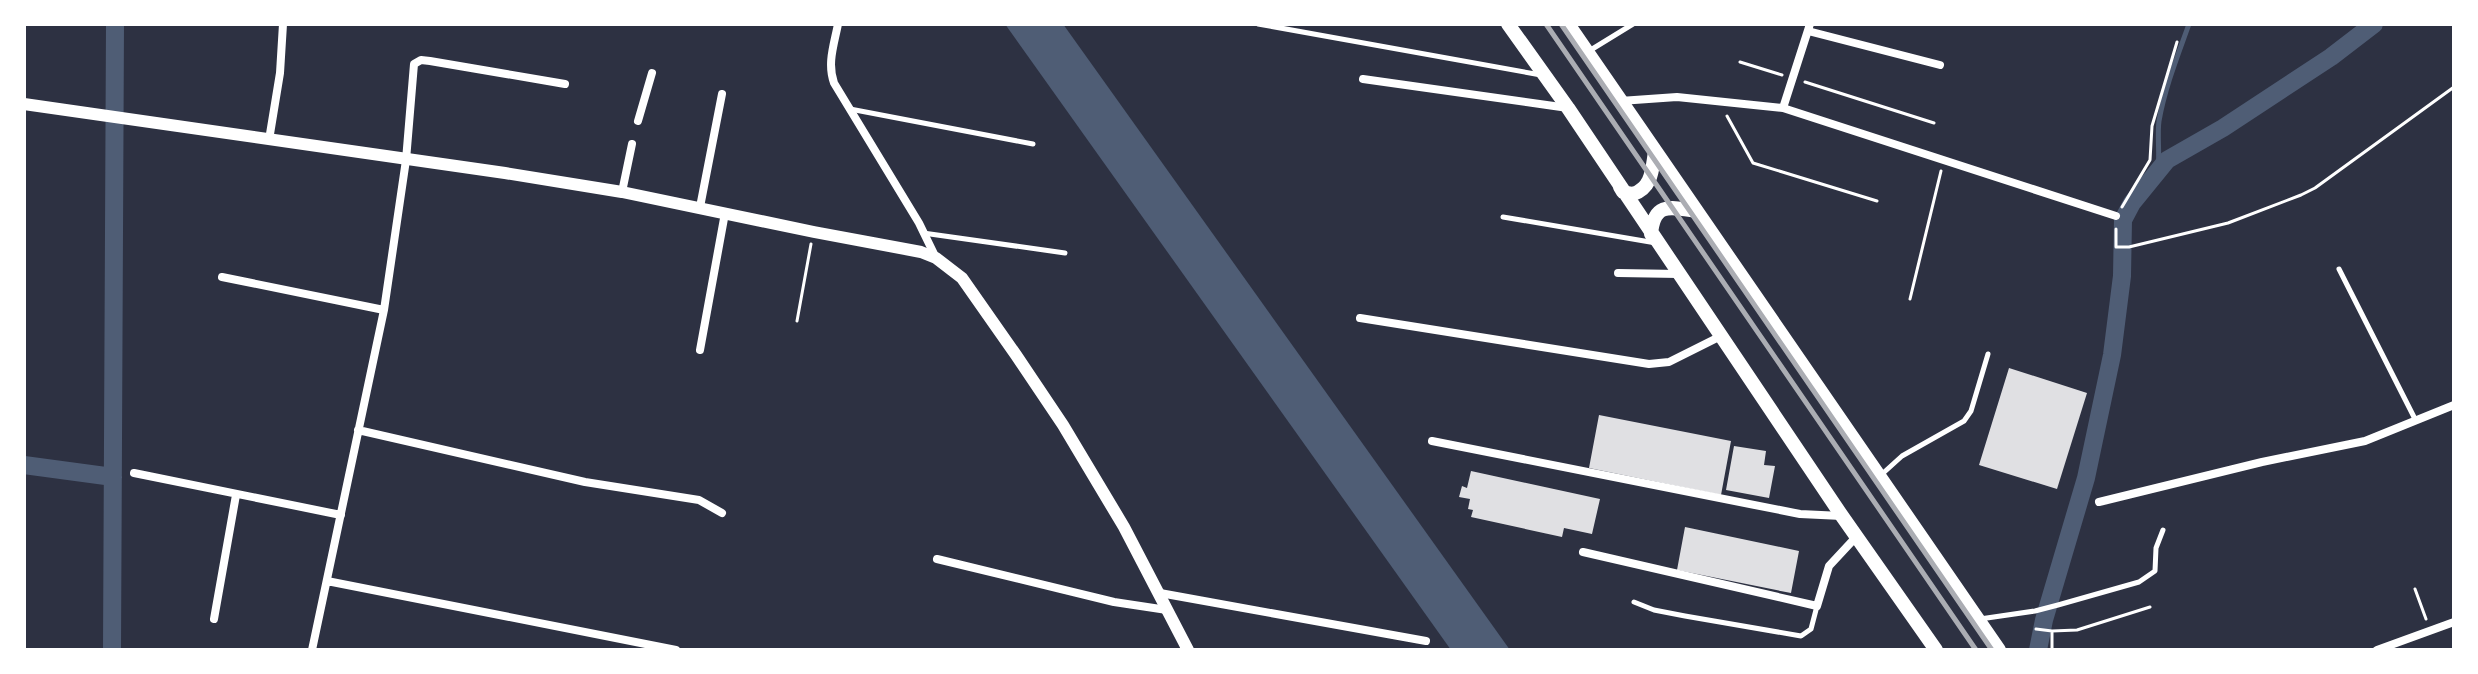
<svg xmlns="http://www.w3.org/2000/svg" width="2478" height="674" viewBox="0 0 2478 674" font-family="'Sofia Sans Condensed',sans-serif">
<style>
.water{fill:#4f5d75}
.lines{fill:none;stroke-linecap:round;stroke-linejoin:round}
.stream{stroke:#4f5d75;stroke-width:5}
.canal{stroke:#4f5d75;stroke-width:18}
.building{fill:#e0e0e3}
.path{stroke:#fff;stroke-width:3}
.service{stroke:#fff;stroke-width:5}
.minor{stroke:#fff;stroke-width:8}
.secondary{stroke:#fff;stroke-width:12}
.primary{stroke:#fff;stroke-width:14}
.rail{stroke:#abadb3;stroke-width:5}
</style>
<rect width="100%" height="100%" fill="#2d3142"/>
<!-- water -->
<path class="water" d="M1005 24H1063L1510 650H1451Z"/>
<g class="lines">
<!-- stream -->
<path class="stream" d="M2158 171C2160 155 2157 135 2159 121 2165 87 2178 55 2189 24"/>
<!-- canal -->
<path class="canal" d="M24 465 113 477
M112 650 115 24
M2038 650 2044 620 2086 478 2112 355 2122 276 2123 220 2132 203 2167 160 2223 128 2331 57 2374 24"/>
</g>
<!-- building -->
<path class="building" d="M2009 368 2087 393 2057 489 1979 465Z
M1599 415 1731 441 1721 495 1589 468Z
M1734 446 1766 451 1764 465 1775 466 1769 498 1726 490Z
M1471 471 1600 499 1592 534 1564 528 1562 537 1471 517 1473 510 1468 509 1470 499 1459 497 1462 486 1467 488Z
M1685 527 1799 551 1791 593 1677 570Z"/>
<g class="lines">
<!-- path -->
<path class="path" d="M1740 62 1782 75
M1805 82 1934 123
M1727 116 1753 163 1877 201
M2122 207 2150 160 2152 126 2177 42
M2116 229V247H2129L2228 223 2301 195 2315 188 2454 87
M1910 299 1941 171
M797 321 811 244
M2415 589 2426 619
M2036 629 2052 631
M2052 650V631L2077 630 2150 607"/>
<!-- service -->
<path class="service" d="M1258 24 1541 75
M1589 51 1633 24
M850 109 1033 144
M1503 217 1656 243
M923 233 1065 253
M2339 269 2416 421
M1881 475 1902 456 1964 421 1971 411 1988 354
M1634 602 1654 610 1685 616 1801 636 1811 629 1817 606
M1980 619 2035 611 2058 605 2139 582 2155 571 2156 548 2163 530"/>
<!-- minor -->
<path class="minor" d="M838 24C834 45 827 63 834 83L919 223 936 258
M1808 31 1940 65
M1363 79 1568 108
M1620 101 1677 97 1783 108 2116 216
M1783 108 1810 24
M638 121 652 73
M269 140 280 73 283 24
M622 192 632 144
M700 207 722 94
M1618 273 1679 274
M222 277 384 310
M1360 318 1649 364 1669 362 1721 336
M700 350 725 213
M358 430 585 482 699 500 722 513
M1432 441 1800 514 1842 516
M134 473 341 515
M2099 502 2262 462 2365 441 2454 405
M1583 552 1817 606 1829 566 1856 537
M937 559 1114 602 1167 610
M327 581 676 650
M1160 593 1426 641
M214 619 236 495
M312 650 384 310 406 160 414 64 421 60 430 61 565 84
M2377 650 2454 622"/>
<!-- secondary -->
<path class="secondary" d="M24 104 505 173 622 192 814 232 921 252 936 258 962 278 1016 355 1063 425 1124 527 1188 650"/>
<!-- primary -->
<path class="primary" d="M1508 24 1568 108 1842 516 1936 650
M1568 24 1999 650
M1620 187 1623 192 1633 194C1652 188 1652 170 1655 152
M1651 234C1654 202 1670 207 1696 211"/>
<!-- rail -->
<path class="rail" d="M1546 24 1976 650
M1561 24 1992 650"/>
</g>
<!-- border -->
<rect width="2478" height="674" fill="none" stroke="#ffffff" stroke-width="52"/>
</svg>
